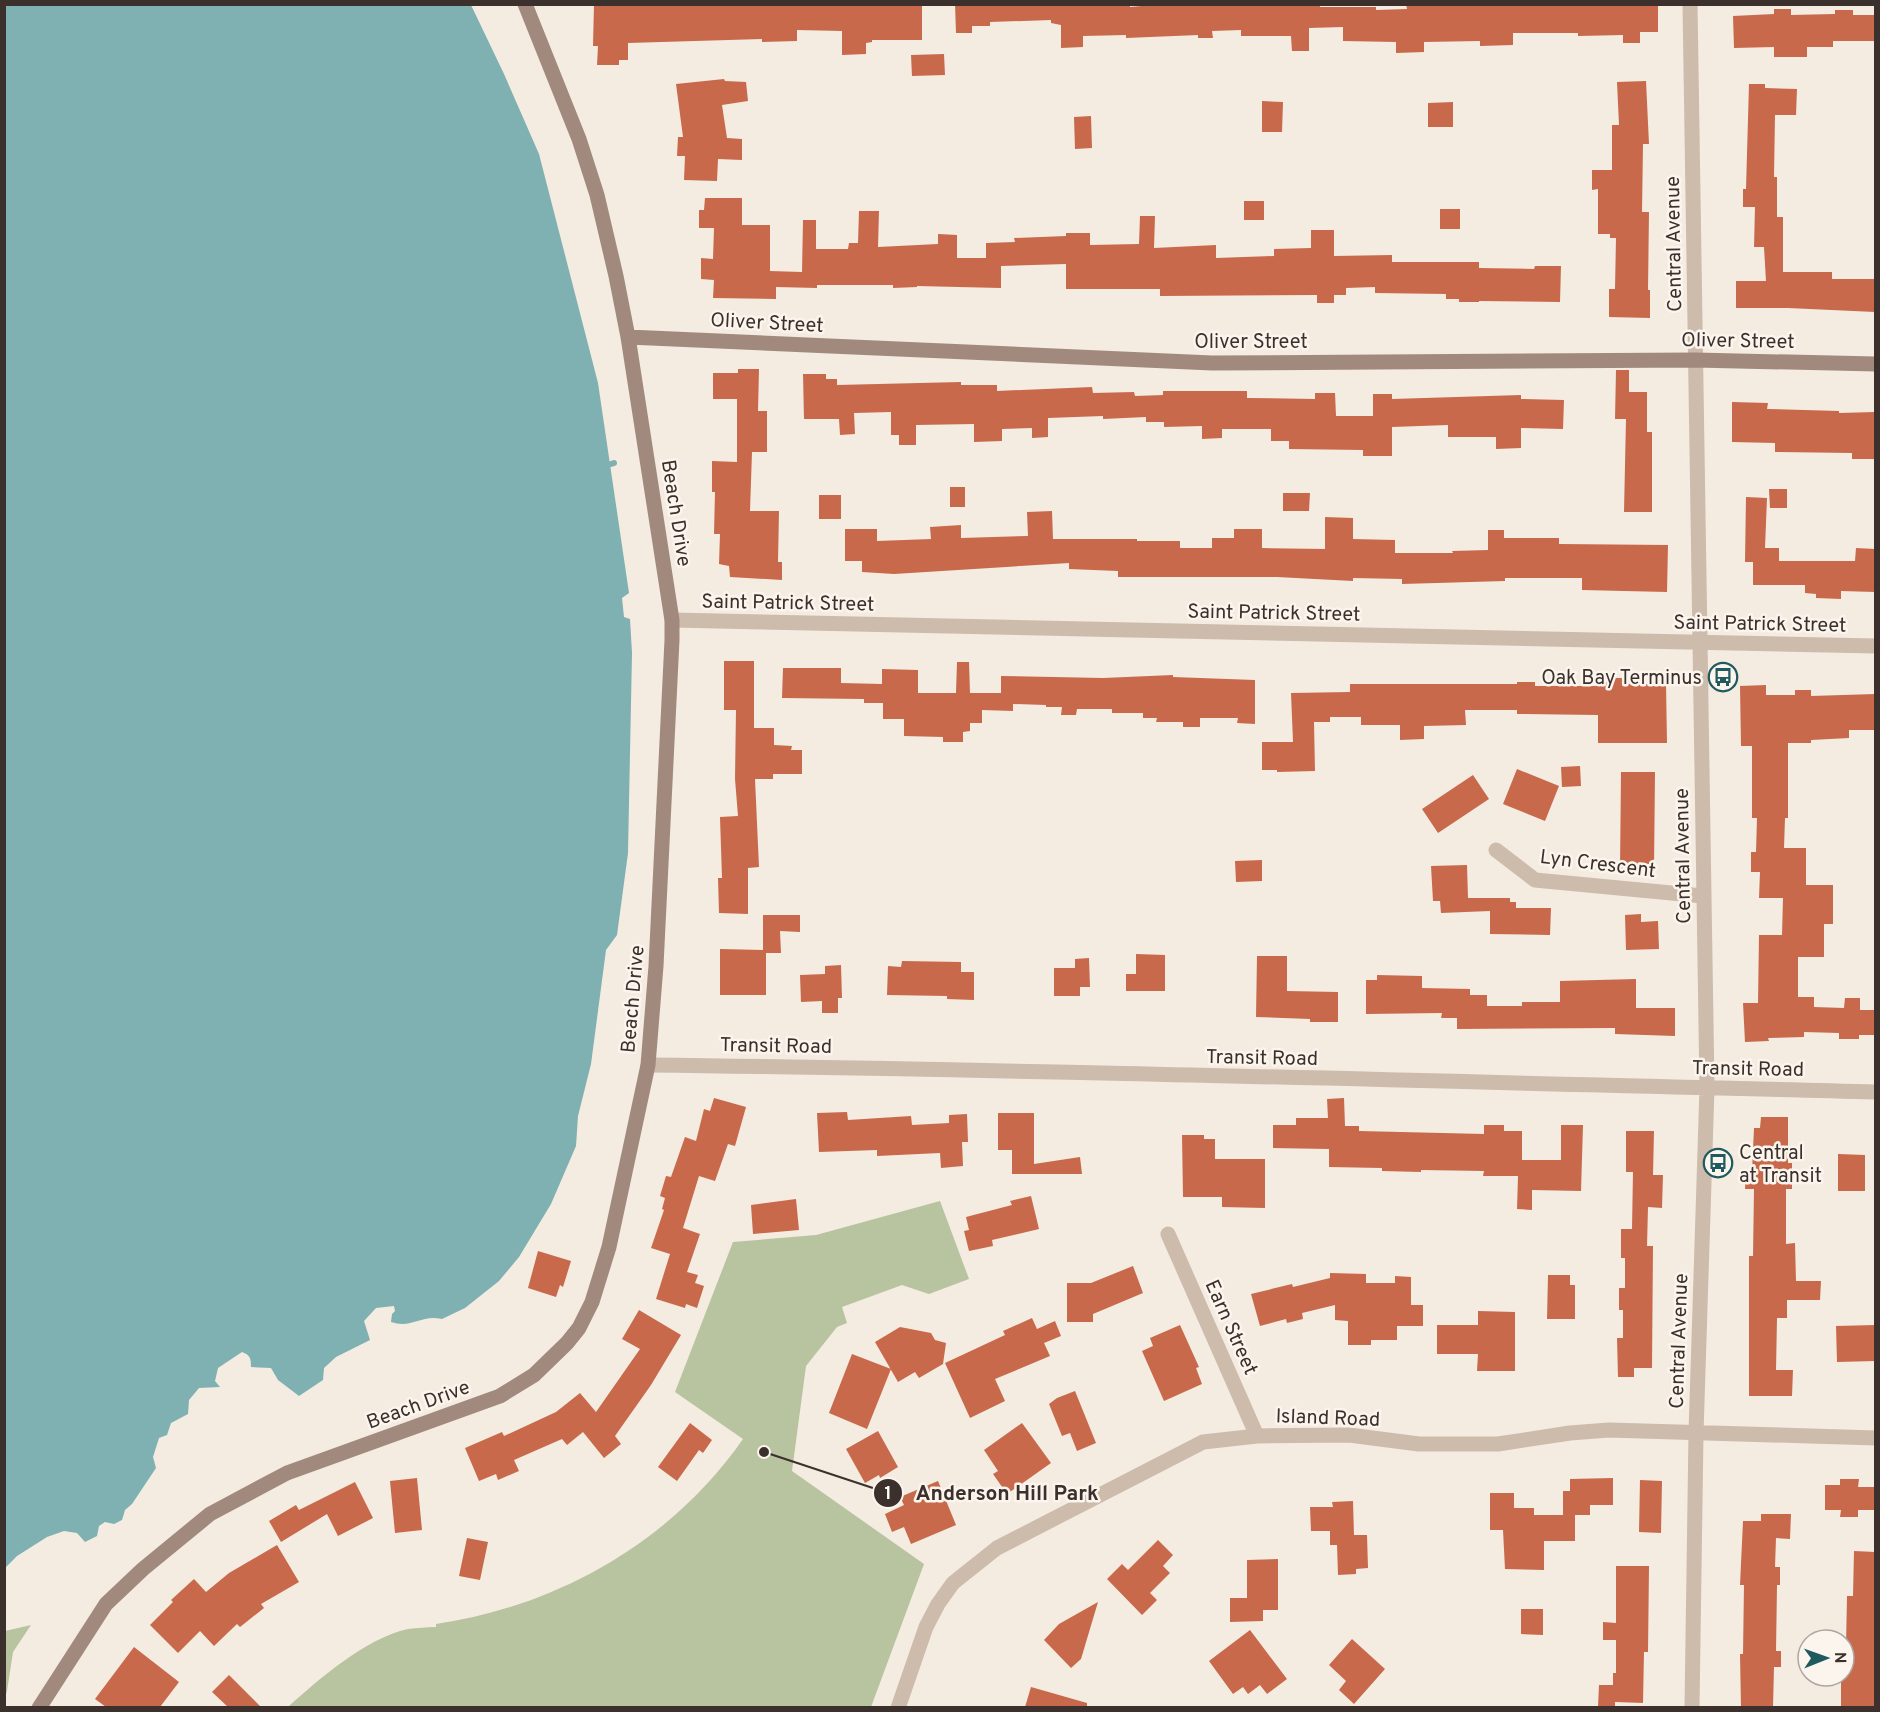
<svg xmlns="http://www.w3.org/2000/svg" width="1880" height="1712" viewBox="0 0 1880 1712" font-family="Overpass,sans-serif">
<style>
.green{fill:#b8c4a0}
.water{fill:#7fb0b2}
.lines{fill:none;stroke-linecap:round;stroke-linejoin:round}
.stream{stroke:#7fb0b2;stroke-width:6}
.building{fill:#c8694b}
.street{stroke:#cdbbac;stroke-width:15}
.secondary{stroke:#a18a7d;stroke-width:15}
.labels{text-anchor:middle;stroke-width:5;stroke-linejoin:round;paint-order:stroke}
.street-label{font-size:20px;fill:#3b302b;stroke:#fbf5ee}
.poi-label{font-size:20px;fill:#3b302b;stroke:#fbf5ee;text-anchor:end}
.leader{fill:none;stroke:#3b302b;stroke-width:2}
.callout-dot{fill:#3b302b;stroke:#fbf5ee;stroke-width:2}
.mark-label{font-size:18px;text-anchor:middle;font-weight:bold;fill:#fff}
.callout-label{font-size:21px;text-anchor:middle;font-weight:bold;fill:#3b302b;stroke:#fbf5ee;stroke-width:5;stroke-linejoin:round;paint-order:stroke}
</style>
<rect width="100%" height="100%" fill="#f4ebe1"/>
<!-- green -->
<path class="green" d="M940 1201 969 1279 929 1294 902 1285 842 1307 847 1323 837 1327 806 1366 792 1471 924 1564 871 1707H288C319 1679 366 1638 408 1629 417 1628 427 1627 436 1627V1624C559 1606 672 1541 743 1439L675 1392 733 1242 816 1235Z
M31 1625 13 1652 7 1691 5 1698V1631Z"/>
<!-- water -->
<path class="water" d="M5 4 471 5 504 74 539 154 598 383 629 593 622 598 624 617 630 619 632 653 628 853 617 935 606 950 591 1064 578 1116 576 1146 551 1204 519 1257 499 1281 465 1308 442 1319C421 1314 412 1329 391 1322L392 1314 395 1311 394 1306 376 1308 364 1321 370 1340 336 1357 324 1368 323 1380 299 1396 278 1380 271 1368 251 1367C251 1358 250 1355 242 1352L218 1368 215 1381 220 1387 199 1388 189 1400 188 1414 171 1423 167 1435 159 1438 153 1457 156 1468 132 1504 125 1510 122 1520 114 1524 105 1522 99 1526 97 1536 85 1542 77 1533 64 1531 47 1537 17 1556 5 1568Z"/>
<g class="lines">
<!-- stream -->
<path class="stream" d="M611 464 614 463"/>
</g>
<!-- building -->
<path class="building" d="M594 4H922V40H872V42L866 43V54L842 55V31L797 30V41L762 42V39L628 43V60H619V65H597L598 46H593Z
M955 4H1130V7L1164 4H1320V7H1376V10L1407 9 1406 4H1658V32H1640V43H1623V35L1578 36V33H1513V45L1480 46V41L1424 42V52L1396 53V42L1343 41V27L1309 28V51H1292L1291 36H1241V30L1212 31 1213 38H1198V35L1126 38V35L1083 36V47L1061 48V25L1051 23V20L990 22V26H972V33H956Z
M1774 9H1791V15L1835 14V10H1853V15H1875V41H1833V47H1807V57H1774V47L1734 48 1733 16 1774 14Z
M944 54 945 75 912 76 911 55Z
M724 79 725 81 746 82 748 101 722 105 727 138 742 139V160L718 159 717 181 684 180 685 156H677L678 137H683L676 84Z
M1646 81 1649 144H1643L1642 212H1649L1648 290H1650V318L1609 317V289H1615L1616 238H1610V234H1598V189L1592 190V170H1612V125H1619L1617 82Z
M1749 84H1765V88L1797 89 1796 115H1775L1774 177H1777V217H1783V272H1832V279H1875V312L1788 308H1736V281H1766L1764 247H1754L1755 207H1743V189H1746Z
M1262 101 1283 102 1282 132H1262Z
M1453 102V127H1428V103Z
M1091 116 1092 148 1075 149 1074 117Z
M705 198H742V225H770V271L802 272 803 220H816V249H848L849 243H858L859 211H879L878 247 938 244V234L957 235V258H986V243L1015 242 1014 238 1066 236V233H1090V245L1139 244 1140 216H1155L1154 248 1216 245V258L1274 256V249L1311 248V230H1334V256L1392 255V262H1479V268L1534 269 1535 266H1561L1560 302 1479 301V302H1459V299H1446V294L1375 293V287L1346 288V295H1334V303H1317V295L1160 296V289H1066V264L1001 266V288L917 286V287L893 288V285H817V288L776 287V299L713 298 714 280 701 279V258L713 259 714 228H699V210H704Z
M1244 201H1264V220H1244Z
M1440 209H1460V229H1440Z
M738 369H759L758 411H767V452H752L750 511H779L778 562H782V580L730 577 729 566 719 564 720 534H714L715 492H712V461L737 462V399H713V373H738Z
M1616 370H1629V392H1647V432H1652V512H1624L1626 419H1615Z
M803 374H826V379H837V385L961 382V385H997V391L1092 387 1093 393 1134 392 1135 396 1163 395V391H1247V398L1315 399V393H1335L1336 416H1373V394H1392V399L1521 395V399L1564 400 1563 429 1521 428V448L1496 449V437H1448V425L1392 427V456H1363V450L1289 449V441H1271V429H1222V438L1202 439V426L1164 427V422H1146V417L1103 419V416L1048 418V437L1032 438V428L1002 429V441L974 442V424L916 425V445H899V435H891V412L854 413 855 434 840 435 839 419H804Z
M1732 402 1768 403 1767 409 1839 411V413L1875 412V459H1852V453L1775 452V443L1732 442Z
M950 487H965V507H950Z
M1769 489H1787V508H1770Z
M1283 493H1310L1309 511H1283Z
M819 495H841V519H819Z
M1746 497 1767 498 1765 548H1779V561H1855L1856 548 1875 549V592L1841 591V599L1816 598V594L1805 593V585H1753V562H1745Z
M1052 511 1053 539H1137V541H1180V548H1212V538H1234V529H1262V548L1325 549V517L1353 518V539L1395 540V553H1453L1452 551 1488 550V530H1504V538H1559V544L1668 545 1667 592 1582 590V578H1505V581L1402 584V579L1353 578V581L1277 577H1118V571L1069 569V563L894 574 862 572V561H845V529H877V541L931 539 930 527 961 525V538L1028 536 1027 512Z
M724 661H754V728H774V745L792 746 791 750H802V774H773V779H755L759 867 748 868V914L719 913 718 878H722L720 817 738 816 735 779 736 710H724Z
M957 662H969L970 693H1001V676L1103 678 1173 675V677L1255 680V724L1237 723 1238 718H1200V727H1183V722H1156L1157 718H1143V713H1112V709H1077L1076 715H1061L1062 707H1046V705L1013 704V711L982 710V723H970V731L963 732V742H943V737L904 736V719H883V703H864V699L782 698 783 668H841V683L882 684V669L918 670V693H956Z
M1601 678H1624V684H1666L1667 743H1598V715L1517 714V710H1465L1466 725 1424 726V739L1400 740V725H1361V717H1330V722H1314L1315 771 1277 772V770H1262V742H1293L1291 693 1350 692V684H1517V682H1535V686H1601Z
M1766 685V695H1795V690H1811V696L1875 694V730H1849V738L1811 740V743H1788V818H1785L1784 848H1806V885H1833V924H1824V957H1798V997H1814V1007L1844 1008 1845 998H1860V1010H1875V1035H1859V1039H1839V1033L1804 1032V1037L1768 1038 1769 1041 1745 1042 1743 1003H1758L1759 935H1782L1783 898H1759L1760 872H1751V852H1756L1757 818H1752V746H1741L1740 686Z
M1580 766 1581 786 1562 787 1561 767Z
M1517 769 1559 786 1545 821 1503 804Z
M1621 772H1655L1654 870H1620Z
M1473 775 1489 799 1438 833 1422 809Z
M1262 860V881L1236 882 1235 861Z
M1467 865 1468 898H1510V902H1516V908H1551L1550 935 1490 934V911L1441 913 1440 901H1433L1431 866Z
M1641 914V922L1658 921 1659 949 1626 950 1625 915Z
M763 915H800V932L780 931 781 953H766V995H720V949L763 950Z
M1136 954 1165 955V991H1126V974H1136Z
M1257 956H1287V991L1338 992V1022H1310V1019L1256 1017Z
M1089 958 1090 987H1080V996H1054V968H1075V959Z
M902 961 961 962V972H974V1000L947 999V996L887 995 888 966 901 967Z
M841 965 842 998H838V1013H822V1001L801 1002 800 975 825 974V966Z
M1377 975 1422 976V988L1470 989V995H1487V1006H1522V1002H1560V981L1636 979V1008H1675V1036L1615 1034V1028L1457 1029V1018H1441L1442 1013 1366 1014V980H1377Z
M714 1098 746 1107 735 1146 728 1144 715 1181 699 1176 683 1228 700 1234 687 1272 698 1275 695 1283 704 1286 697 1308 686 1304 685 1308 656 1299 670 1254 651 1248 664 1210 662 1209 665 1198 660 1196 666 1176 671 1177 685 1137 696 1141 704 1109 710 1111Z
M1344 1098 1345 1126H1359V1131L1484 1134V1125H1504V1131H1522V1160H1561V1125H1583L1581 1191 1532 1190V1210L1517 1209 1518 1176H1483L1484 1171 1421 1170V1172L1382 1171V1168L1329 1167V1149L1273 1148V1125H1296V1118H1328L1327 1099Z
M847 1112 848 1120 911 1116 912 1125 949 1123V1115L967 1114 968 1142H962L963 1166 941 1168 940 1153 877 1156V1150L819 1152 817 1113Z
M998 1113H1034V1164L1080 1157 1082 1174H1012V1150H998Z
M1761 1117H1788V1163H1792V1189H1786V1244L1795 1243 1796 1281H1821L1820 1300H1787V1318H1777L1776 1370H1793L1792 1396H1749V1256H1753L1754 1189H1745L1746 1172H1752L1754 1128H1760Z
M1626 1131H1654L1653 1175H1663L1662 1208 1648 1207 1647 1246H1653L1652 1368H1634V1377H1618L1617 1338H1623V1310H1619V1288H1625V1258H1621V1229H1632L1633 1172H1626Z
M1182 1135H1204V1139H1215V1159H1265V1208L1222 1207V1197H1183Z
M1838 1154 1865 1155V1191H1838Z
M1031 1196 1039 1229 992 1240 993 1246 969 1251 964 1231 969 1230 966 1217 1012 1205 1010 1201Z
M796 1199 799 1230 753 1234 751 1205Z
M538 1251 571 1261 563 1287 560 1285 556 1297 528 1288Z
M1133 1266 1143 1293 1093 1314V1322H1067V1283H1091Z
M1330 1273 1366 1274V1283H1395V1276L1411 1277V1305H1423V1326H1397V1340H1371V1345H1348V1321L1335 1320V1305L1302 1313 1303 1319 1287 1323 1286 1319 1260 1326 1251 1294 1292 1284 1293 1287 1330 1278Z
M1548 1275H1570V1285H1575V1319H1547Z
M639 1310 681 1335 651 1385 615 1436 621 1444 604 1458 583 1432 567 1445 562 1439 514 1460 519 1471 498 1480 496 1474 479 1481 465 1448 502 1432 504 1436 556 1412 580 1393 596 1412 640 1349 622 1339Z
M1478 1311 1515 1312V1371H1477L1478 1354H1437V1325H1478Z
M1032 1318 1037 1329 1055 1321 1061 1336 1044 1343 1050 1356 995 1379 1005 1401 970 1418 945 1363 1005 1335 1003 1331Z
M1180 1325 1199 1367 1196 1368 1202 1384 1164 1401 1142 1351 1153 1346 1150 1338Z
M1875 1325V1361L1837 1362 1836 1326Z
M900 1327 931 1333 935 1340 946 1343 943 1364 919 1378 915 1372 898 1382 875 1342Z
M852 1354 891 1369 867 1429 829 1413Z
M1075 1391 1096 1443 1077 1451 1070 1433 1062 1436 1049 1404 1057 1398Z
M690 1423 712 1440 703 1453 699 1450 677 1481 658 1467Z
M1022 1423 1051 1463 1007 1494 993 1474 998 1471 984 1450Z
M878 1431 898 1467 880 1478 879 1475 865 1483 846 1449Z
M417 1478 422 1530 395 1533 390 1481Z
M1613 1478V1505H1590V1515H1575V1541H1544V1570L1505 1569 1503 1530H1490V1493H1514V1508H1534V1515H1563V1491H1570V1479Z
M1840 1479H1859L1858 1487H1875V1510H1858V1517H1840L1841 1510H1825V1485H1840Z
M1640 1480 1662 1481 1661 1533 1639 1532Z
M938 1481 956 1525 911 1544 904 1527 892 1532 885 1514 904 1505 900 1497Z
M355 1482 373 1518 338 1536 327 1514 281 1542 269 1521 296 1505 299 1510Z
M1353 1501 1354 1535H1367L1368 1568 1356 1569V1574L1338 1575 1337 1545H1330V1531H1311L1310 1507H1333L1332 1502Z
M1761 1514H1791L1790 1539 1776 1538 1775 1567H1780V1585H1777L1776 1651H1781V1667H1774L1773 1707H1741L1740 1654H1743L1744 1585H1740L1743 1521H1761Z
M467 1538 488 1542 480 1580 459 1576Z
M1158 1540 1173 1555 1163 1566 1170 1573 1150 1593 1157 1600 1142 1615 1107 1579 1122 1564 1128 1570Z
M277 1545 299 1582 261 1604 264 1608 240 1627 237 1624 214 1646 200 1631 178 1653 150 1625 173 1602 171 1600 194 1579 206 1592 229 1573Z
M1854 1551 1875 1552V1707H1841V1676H1844V1646H1846L1847 1596H1853Z
M1278 1559V1610H1263V1621L1230 1622V1598H1247V1560Z
M1616 1566H1649L1648 1652H1644L1643 1703 1615 1702V1707H1598L1599 1685H1613V1673H1616V1640H1603V1622L1616 1623Z
M1098 1602 1081 1659 1071 1668 1044 1640 1059 1624Z
M1521 1609H1543V1635L1521 1634Z
M1250 1630 1287 1679 1267 1694 1260 1685 1248 1694 1243 1687 1233 1694 1209 1661Z
M1352 1639 1385 1669 1354 1704 1339 1690 1346 1681 1329 1665Z
M134 1647 179 1682 160 1707H106L95 1699Z
M229 1675 261 1707H228L212 1692Z
M1031 1687 1087 1703V1707H1025Z"/>
<g class="lines">
<!-- street -->
<path class="street" d="M1690 4 1707 1088 1696 1433 1692 1708
M672 620 1876 646
M1496 850 1535 880 1703 896
M648 1065C1057 1070 1466 1082 1876 1092
M1168 1234 1257 1436
M898 1708 926 1627 938 1604 953 1583 997 1548 1203 1442 1257 1436 1349 1435 1419 1444H1498L1570 1433 1609 1430 1876 1438"/>
<!-- secondary -->
<path class="secondary" d="M628 337 1212 363 1695 360 1876 364
M39 1708 106 1604 143 1569 210 1514 287 1473 500 1396 534 1375 567 1343 579 1328 592 1302 609 1247 648 1065 656 966 672 640V620L628 337 616 276 597 195 579 139 525 4"/>
</g>
<!-- icons -->
<defs>
<g id="bus-ring" transform="scale(1.5)"><circle r="9.5" fill="#fbf5ee" stroke="#1f5a5e" stroke-width="1.5"/><path d="M-5-6H5V4H4V6H2V4H-2V6H-4V4H-5ZM-3.5-4V0h7V-4ZM-3.5 1.2v1.5H-2V1.2ZM2 1.2v1.5H3.5V1.2Z" fill="#1f5a5e"/></g>
</defs>
<g fill-rule="evenodd">
<use href="#bus-ring" x="1723" y="677"/>
<use href="#bus-ring" x="1718" y="1163"/>
</g>
<g class="labels">
<!-- street labels -->
<g class="street-label">
<text transform="translate(1673 244) rotate(-91)" y="7">Central Avenue</text>
<text transform="translate(767 322) rotate(3)" y="7">Oliver Street</text>
<text transform="translate(1738 340) rotate(1)" y="7">Oliver Street</text>
<text x="1251" y="348">Oliver Street</text>
<text transform="translate(677 513) rotate(81)" y="7">Beach Drive</text>
<text transform="translate(788 602) rotate(1)" y="7">Saint Patrick Street</text>
<text transform="translate(1274 612) rotate(1)" y="7">Saint Patrick Street</text>
<text transform="translate(1760 623) rotate(1)" y="7">Saint Patrick Street</text>
<text transform="translate(1682 856) rotate(-91)" y="7">Central Avenue</text>
<text transform="translate(1598 863) rotate(7)" y="7">Lyn Crescent</text>
<text transform="translate(632 999) rotate(-85)" y="7">Beach Drive</text>
<text transform="translate(776 1045) rotate(1)" y="7">Transit Road</text>
<text transform="translate(1262 1057) rotate(1)" y="7">Transit Road</text>
<text transform="translate(1748 1068) rotate(1)" y="7">Transit Road</text>
<text transform="translate(1232 1327) rotate(66)" y="7">Earn Street</text>
<text transform="translate(1678 1341) rotate(-88)" y="7">Central Avenue</text>
<text transform="translate(418 1404) rotate(-20)" y="7">Beach Drive</text>
<text transform="translate(1328 1417) rotate(2)" y="7">Island Road</text>
</g>
<!-- poi labels -->
<g class="poi-label">
<text x="1702" y="684">Oak Bay Terminus</text>
<text x="1739" y="1159" text-anchor="start">Central<tspan x="1739" dy="23">at Transit</tspan></text>
</g>
</g>
<!-- callouts -->
<path class="leader" d="M764 1452L888 1493"/>
<g class="callout-dot">
<circle cx="764" cy="1452" r="6"/>
<circle cx="888" cy="1493" r="15"/>
</g>
<g class="mark-label">
<text x="888" y="1499">1</text>
</g>
<g class="callout-label">
<text x="1007" y="1500">Anderson Hill Park</text>
</g>
<!-- border -->
<rect width="1880" height="1712" fill="none" stroke="#3b302b" stroke-width="12"/>
<!-- north arrow -->
<g transform="translate(1826 1658) rotate(89)"><circle r="28" fill="#fbf5ee" stroke="#aea6a0" stroke-width="1.5"/>
<path d="M0-4.5L10 22L0 15L-10 22Z" fill="#1f5a5e"/>
<text y="-9" font-size="16" font-weight="bold" text-anchor="middle" fill="#3b302b">N</text>
</g>
</svg>
